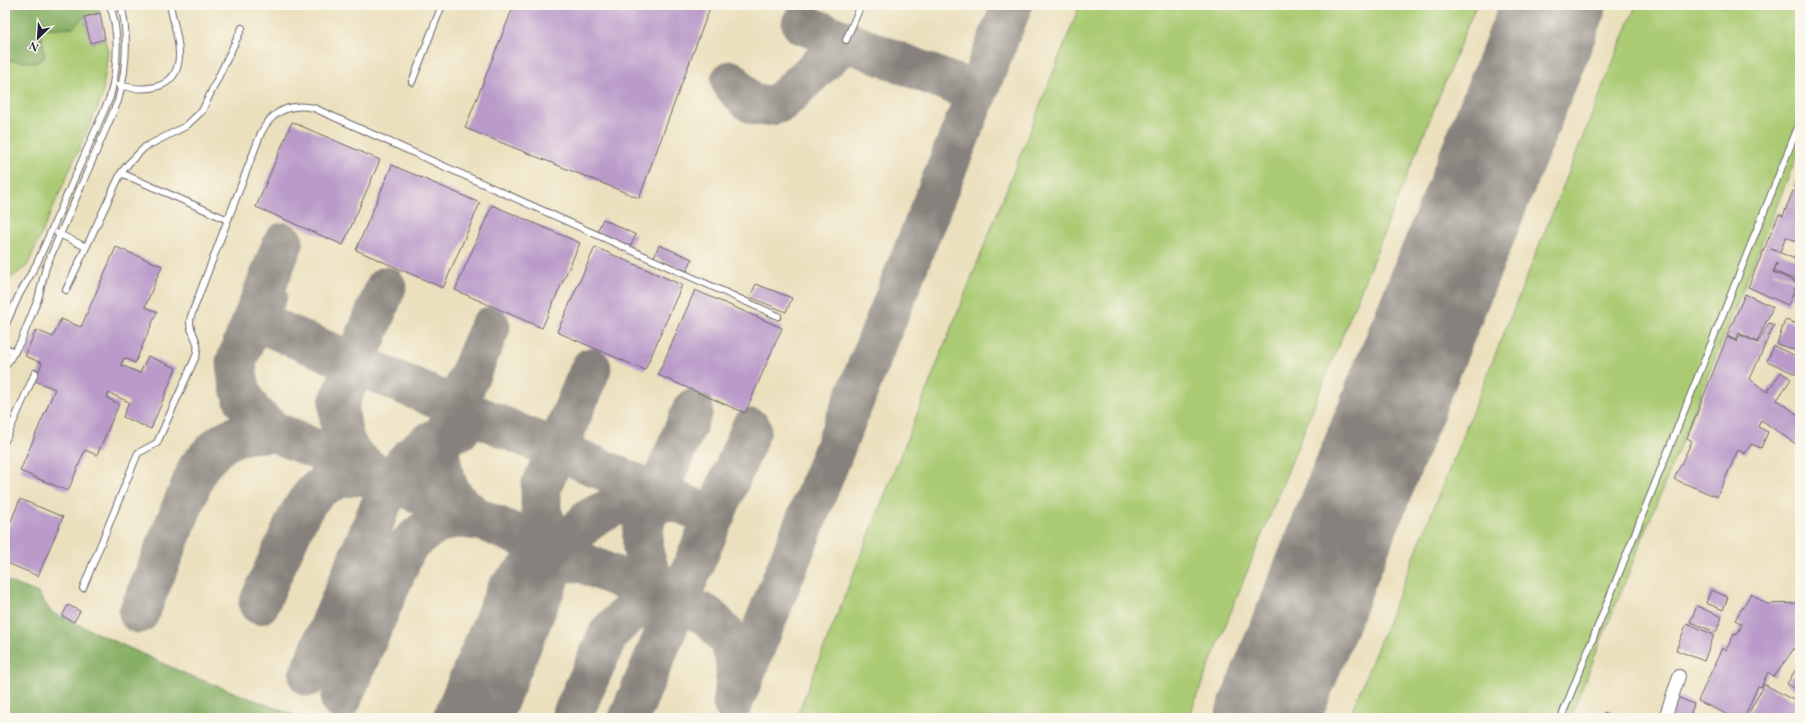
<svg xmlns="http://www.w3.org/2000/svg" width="1805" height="723" viewBox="0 0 1805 723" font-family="'EB Garamond',serif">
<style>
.green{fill:#aacb73;stroke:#667657}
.forest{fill:#87af65;stroke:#546850}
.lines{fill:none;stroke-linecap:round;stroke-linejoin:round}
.taxiway{stroke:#86817c;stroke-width:41}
.runway{stroke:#86817c;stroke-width:103}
.building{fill:#b99ac9}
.lane-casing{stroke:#686468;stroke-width:8}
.street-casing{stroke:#686468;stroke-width:14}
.lane{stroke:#fff;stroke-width:6}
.street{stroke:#fff;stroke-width:12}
</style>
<rect width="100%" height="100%" fill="#fbf7ec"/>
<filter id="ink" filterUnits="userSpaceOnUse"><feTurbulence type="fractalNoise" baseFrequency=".025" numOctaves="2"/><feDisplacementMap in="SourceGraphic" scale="8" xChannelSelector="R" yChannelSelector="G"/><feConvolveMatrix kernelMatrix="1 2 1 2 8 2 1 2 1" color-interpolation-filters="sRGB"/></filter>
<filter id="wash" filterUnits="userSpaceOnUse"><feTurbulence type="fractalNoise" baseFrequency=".012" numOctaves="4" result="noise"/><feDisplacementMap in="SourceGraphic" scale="16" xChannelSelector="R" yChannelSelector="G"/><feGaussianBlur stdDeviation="0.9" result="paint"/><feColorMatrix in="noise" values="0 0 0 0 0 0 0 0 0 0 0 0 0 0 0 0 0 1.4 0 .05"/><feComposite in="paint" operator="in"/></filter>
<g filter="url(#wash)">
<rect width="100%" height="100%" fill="#ebe0bd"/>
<!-- green -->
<path class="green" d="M1080 5H1476L1188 718H796Z
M1636 5H1800V148L1570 718H1349Z
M84 17 91 43 105 39 108 53 102 97 27 266 5 282V60L45 57 40 28H73Z"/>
<!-- forest -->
<path class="forest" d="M5 5H98L100 13 84 17 73 28H40L45 57 36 63 5 60Z
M5 580 38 593 51 612 186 674 302 718H5Z"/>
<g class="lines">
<!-- taxiway -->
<path class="taxiway" d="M802 24 977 93
M731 81C745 101 756 112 781 102L846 40
M283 243 236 362C239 398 246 411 275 432L706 615C738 643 740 661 733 703
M267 295 254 320 678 502
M259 604C268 583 277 562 287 541 308 493 322 470 380 476 346 457 340 441 339 403L386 287
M139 613 198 468C223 437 236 431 275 432
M309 676 391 481C409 454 428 439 460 430
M738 690 1012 5
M341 700 406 548C420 533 437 519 459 518 467 518 476 520 483 521 450 502 443 486 439 448L490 327
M453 718 507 590 524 573 540 565 555 562H581L561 549 549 532 541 511V487L591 368
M491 718 561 549 589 519 615 506 654 500 678 502 715 517
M571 718 609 633 628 614 651 604 678 603C651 584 638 558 644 525 647 510 657 494 663 480 673 456 683 433 693 409
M629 718 751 429"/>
<!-- runway -->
<path class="runway" d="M1267 718 1554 5"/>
</g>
<g id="blocks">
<!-- building -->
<path class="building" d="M514 5H711L639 198 465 128Z
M100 13 105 39 91 43 84 17Z
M292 122 380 160 343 245 256 207Z
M392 165 480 203 443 288 356 250Z
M1800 171V189L1794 187Z
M1793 191 1800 193V238L1799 242 1786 237 1780 252 1771 249 1800 261V282L1774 271 1777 263 1773 272 1798 283 1788 305 1748 287 1779 214 1783 216Z
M492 205 580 243 542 328 455 290Z
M603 219 636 235 630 247 597 232Z
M659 245 692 259 687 271 654 257Z
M1799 246 1800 247V260L1794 257Z
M116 247 162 266 145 307 157 312 135 363 124 358 121 365 140 373 148 356 176 368 151 429 123 417 129 402 109 393 107 398 119 404 97 455 85 450 68 491 20 471 55 389 35 381 42 363 25 356 36 330 53 337 61 319 81 327Z
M595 247 682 285 645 370 557 332Z
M756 284 792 298 786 312 750 297Z
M695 290 782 328 745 413 658 375Z
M1745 294 1773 307 1757 342 1739 333 1736 340 1727 336Z
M1785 320 1800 325V352L1777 344Z
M1769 323 1774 325 1750 379 1767 392 1781 372 1791 379 1777 400 1800 416V447L1761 420 1758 427 1768 432 1761 448 1751 444 1745 454 1738 450 1717 497 1674 479 1692 441 1687 438 1727 337 1737 342 1740 335 1758 343Z
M1774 346 1800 358V376L1767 361Z
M20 499 63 517 38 576 5 562V536Z
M1711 590 1728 597 1723 610 1706 603Z
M1751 594 1767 604 1800 603V640L1774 677 1768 672 1761 687 1758 686 1744 718H1735L1698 701 1722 648 1726 650 1734 634 1737 635 1742 624 1735 620Z
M68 605 80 611 74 622 62 616Z
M1697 606 1722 617 1716 632 1690 622Z
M1687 623 1714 635 1704 661 1676 650Z
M1796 669 1800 672V692L1787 684Z
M1764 684 1793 700 1796 695 1800 697V711L1796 718H1746Z
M1677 697 1694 704 1689 718H1669Z
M1604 712 1621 718H1602Z"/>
</g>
</g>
<g filter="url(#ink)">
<use href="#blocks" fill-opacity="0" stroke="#686468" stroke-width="1"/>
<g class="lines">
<!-- lane casing -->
<g class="lane-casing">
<path id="lane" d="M846 40 861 5
M412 82 442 5
M119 85C144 92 177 91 179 57 180 41 173 21 170 5
M121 173 228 220
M57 233 86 247
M66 290 121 173 128 164 145 147 186 126 202 111 242 28
M5 326 19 295 37 263 110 97C118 66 120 35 110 5
M5 348 15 352
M5 367 21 341 38 299 46 267 118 101C126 71 129 36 121 5
M5 441 35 373
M83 588 138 453 157 443 196 356C202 338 186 332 191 316L261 133C272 111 290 103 314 108L778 316
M1561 718 1800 122"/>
</g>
<!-- street casing -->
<g class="street-casing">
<path id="street" d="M1665 718 1679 676"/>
</g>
<!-- lane -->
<use href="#lane" class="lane"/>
<!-- street -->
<use href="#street" class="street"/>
</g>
</g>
<!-- margin -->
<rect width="1805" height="723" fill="none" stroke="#fbf7ec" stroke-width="20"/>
<!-- north arrow -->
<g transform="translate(38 38) rotate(205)" stroke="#fbf7ec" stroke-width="3" paint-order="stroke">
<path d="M0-3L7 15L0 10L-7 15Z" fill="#22223b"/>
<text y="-6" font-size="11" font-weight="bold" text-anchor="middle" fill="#22223b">N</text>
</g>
</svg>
